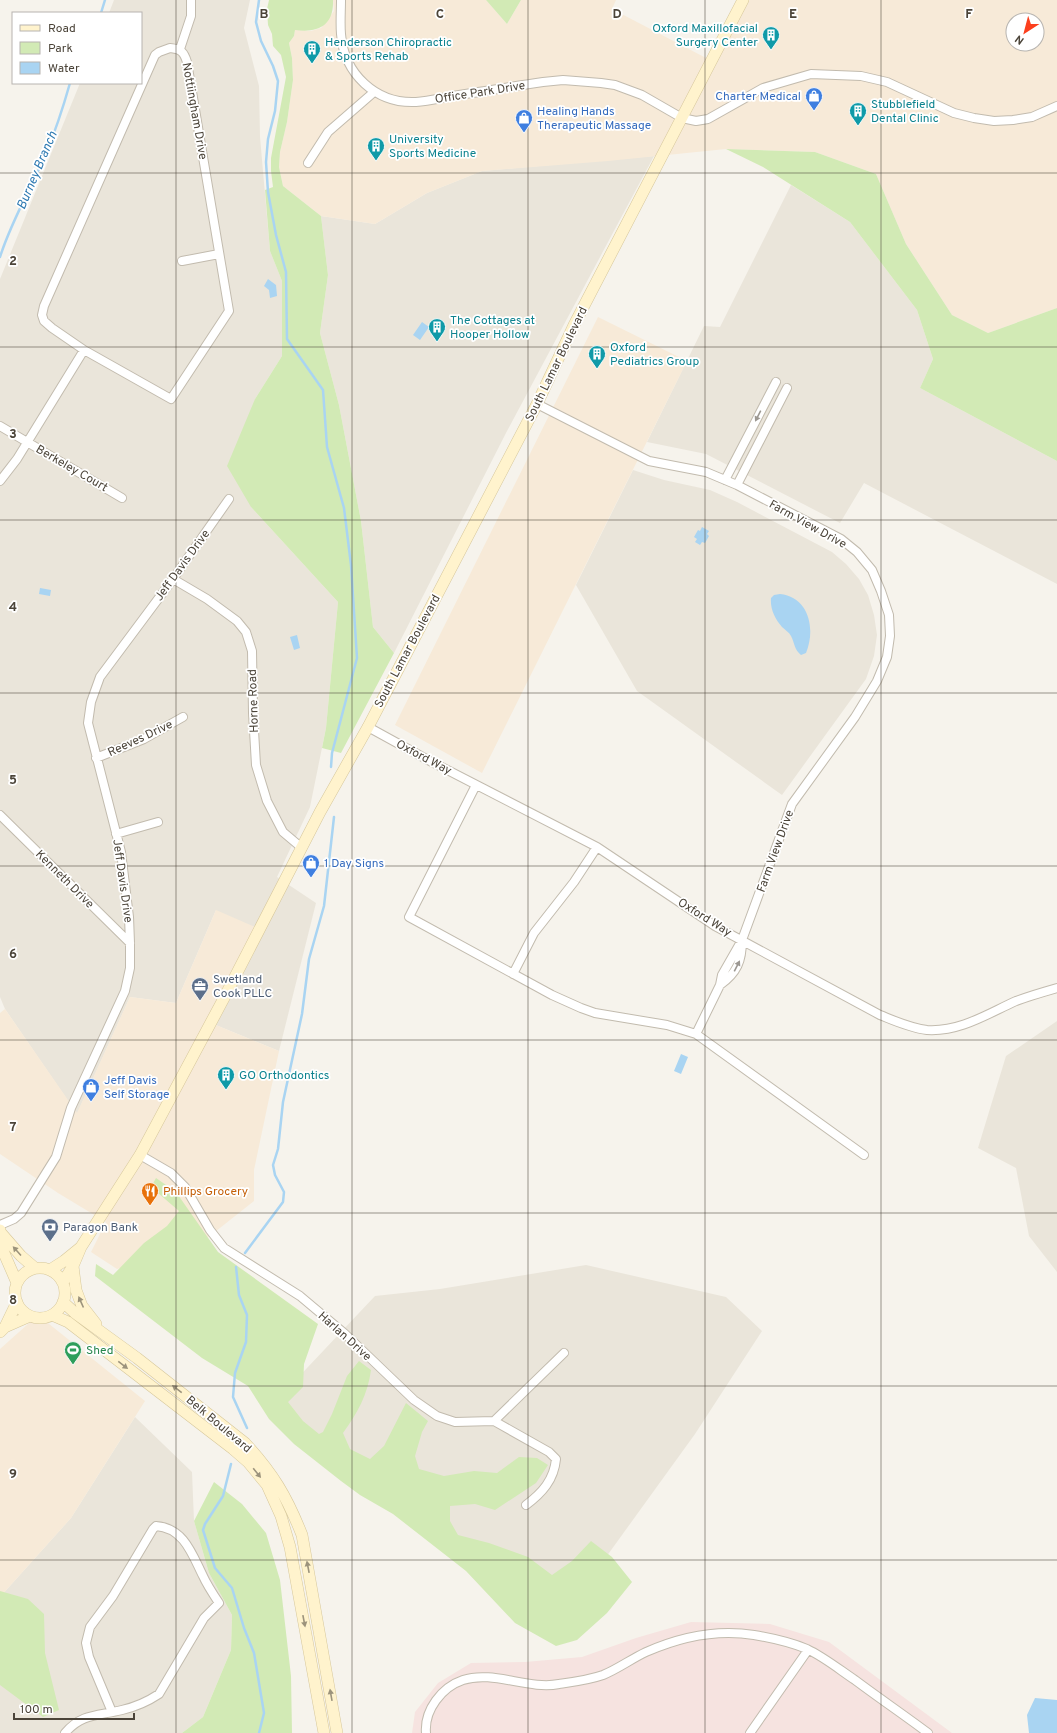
<svg xmlns="http://www.w3.org/2000/svg" width="1057" height="1733" viewBox="0 0 1057 1733" font-family="Overpass,sans-serif">
<style>
.residential{fill:#eae5da}
.commercial{fill:#f7ead8;fill-rule:evenodd}
.medical{fill:#f6e3e0}
.green{fill:#d2eab5}
.water{fill:#a9d4f2}
.lines{fill:none;stroke-linecap:round;stroke-linejoin:round}
.stream{stroke:#a9d4f2;stroke-width:2.5}
.street-casing{stroke:#c2bbae;stroke-width:10}
.secondary-casing{stroke:#d6c79b;stroke-width:12}
.street{stroke:#fff;stroke-width:8}
.secondary{stroke:#fff3cd;stroke-width:11}
.oneway{fill:#9c9892}
.oneway2{fill:#9c937c}
.grid{fill:none;stroke:#4b4439;stroke-width:1;stroke-opacity:0.55}
.labels{text-anchor:middle;stroke-width:3.5;stroke-linejoin:round;paint-order:stroke}
.culture-label{font-size:12px;fill:#0d838f;stroke:#fff;text-anchor:start}
.street-label{font-size:12px;fill:#4b4439;stroke:#fff}
.shop-label{font-size:12px;fill:#366cbe;stroke:#fff;text-anchor:start}
.service-label{font-size:12px;fill:#4e5e75;stroke:#fff;text-anchor:start}
.food-label{font-size:12px;fill:#c56008;stroke:#fff;text-anchor:start}
.leisure-label{font-size:12px;fill:#27864d;stroke:#fff;text-anchor:start}
.water-label{font-size:13px;font-style:italic;fill:#2e7ab2;stroke:#fff}
.grid-label{font-size:13px;text-anchor:middle;font-weight:bold;fill:#4b4439;stroke:#fff;stroke-width:3.5;stroke-linejoin:round;paint-order:stroke}
</style>
<rect width="100%" height="100%" fill="#f6f3ec"/>
<!-- residential -->
<path class="residential" d="M114 0H250L244 28 259 86 260 137 270 251 282 281V356L255 399 251 507 338 602 326 728 310 807 277 877 316 903 279 1051 206 1021 216 910 176 1003 130 997 77 1114 5 1009 0 997V279L80 83H141V13H109Z
M654 156 507 431 394 653 373 627 361 521 339 405 320 333 328 275 321 216 375 224 427 193 482 171Z
M791 185 850 222 917 310 933 359 920 388 1057 461V584L864 483 840 523 706 454 647 442 704 326 720 327Z
M633 470 664 480 710 490 737 502 832 552 846 564 859 579 868 595 874 615 877 635 874 656 866 679 782 795 637 691 576 585Z
M1057 1021V1272L1029 1236 1016 1168 978 1148 1006 1056Z
M586 1265 726 1297 762 1331 695 1434 596 1571 563 1602 451 1542 274 1403 375 1296 440 1289Z
M135 1417 192 1472 194 1521 209 1573 232 1615 231 1650 203 1717 182 1733H0V1597L71 1518Z"/>
<!-- commercial -->
<path class="commercial" d="M333 0H486L507 24 521 0H616L612 9 708 59 737 0H1057V308L988 333 952 315 906 244 876 174 815 152 726 149 608 161 482 171 427 193 375 224 321 216 283 186 279 167 280 152 287 122 293 80 292 58 289 43 294 36 295 30 311 31 321 28 334 11ZM1013 20H1037V44H1013Z
M598 317 687 361 482 773 395 725Z
M216 910 255 927 206 1021 279 1051 254 1170V1201L201 1243 117 1269 91 1252 106 1222 58 1193 0 1154V1013L5 1009 77 1113 130 997 176 1003Z
M38 1315 145 1401 71 1518 0 1597V1349Z"/>
<!-- medical -->
<path class="medical" d="M691 1622 770 1624 829 1642 952 1733H412L415 1712 438 1683 471 1663 525 1662 582 1657 636 1638Z"/>
<!-- green -->
<path class="green" d="M269 0H333C334 26 318 33 295 30L294 36 289 43 292 58 293 80 287 122 280 152 279 167 283 186 321 216 328 275 320 333 339 405 361 521 373 627 394 653 341 753 322 748 326 728 338 602 251 507 227 466 255 399 282 356V281L270 251 265 190 273 187 271 171V158L286 77 281 55 273 46 272 34 268 25 267 9Z
M486 0H521L507 24Z
M726 149 815 152 876 174 906 244 952 315 988 333 1057 308V461L920 388 933 359 917 310 850 222 763 167Z
M156 1178 176 1192 218 1252 318 1324 304 1364 303 1387 288 1402 303 1421 319 1434 323 1432 332 1414 347 1376 359 1361 371 1370C368 1394 357 1414 343 1433L350 1449 370 1459 384 1446 406 1403 428 1421 422 1432 415 1456 419 1469 444 1476 474 1471 497 1473 519 1457 537 1458 548 1465 536 1483 495 1510 475 1504 450 1506V1521L458 1535 489 1543 528 1557 552 1575 572 1561 591 1541 612 1557 632 1582 607 1613 577 1640 556 1646 515 1623 466 1571 393 1514 360 1495 341 1481 294 1444 269 1419 248 1386 202 1358 95 1276 96 1264 113 1275 144 1243 167 1226 179 1211 151 1187Z
M214 1482 242 1504 266 1533 280 1580 291 1676 292 1733H182L203 1717 231 1650 232 1615 209 1573 194 1521Z
M0 1591 28 1599 44 1614 45 1653 59 1710 43 1717 0 1685Z"/>
<!-- water -->
<path class="water" d="M268 279 276 285 277 296 270 298 269 290 264 286Z
M422 322 429 327 420 340 413 335Z
M702 527 709 531 707 534 709 536 705 543 702 542 700 545 695 542 697 539 694 537 698 530 700 531Z
M40 588 51 590 50 596 39 594Z
M780 594C809 597 816 629 806 653L801 655C794 649 795 644 791 636 789 632 785 630 782 627 775 619 770 609 771 598L774 595Z
M297 635 300 648 294 650 290 637Z
M681 1054 688 1057 681 1074 674 1071Z
M1035 1698 1057 1700V1733H1029L1027 1715Z"/>
<g class="lines">
<!-- stream -->
<path class="stream" d="M259 0 256 22 261 41 273 66 278 81 275 111 268 139 266 162 268 192 276 235 286 272 287 339 323 390 327 447 344 508 351 565 357 658 332 753 331 767
M101 13 105 0
M0 257C11 222 30 190 45 156 55 132 63 108 70 83
M245 1253 283 1202 284 1192 275 1175 273 1165 278 1149 283 1102 302 1014 309 959 324 906 334 817
M236 1267 239 1295 247 1315 246 1342 235 1373 233 1397 247 1428
M231 1464 223 1496 205 1524 203 1530 215 1568 232 1588 244 1628 254 1653 264 1713 259 1733"/>
<!-- street casing -->
<g class="street-casing">
<path id="street" d="M341 0C341 11 340 23 341 34 344 74 376 104 416 102 430 101 445 97 459 95 487 91 515 86 543 82L563 80 601 83 615 85 642 95 682 118 696 121 708 119 763 88 811 74 861 76 887 82 954 113 974 118 994 121 1013 120 1032 117 1057 106
M170 48C181 49 184 52 187 62L229 311 171 399 84 350 52 328 44 321 42 315 44 306 155 55 159 52Z
M180 49 191 16V0
M308 163 328 132 374 92
M182 261 219 254
M537 404 649 461 706 472 737 485 841 539 857 552 872 570 881 591 889 615 890 636 887 657 877 681 855 717 792 804 742 940 722 975 720 985 696 1034
M0 426 122 498
M725 480 776 382
M0 481 17 459 84 350
M737 485 787 388
M173 579 207 599 237 621 246 632 252 651 253 713 256 765 267 801 283 832 302 848
M368 727 428 760 597 847 715 926 880 1015C895 1021 910 1028 927 1030 960 1032 987 1014 1016 1001 1029 996 1043 992 1057 988
M96 758 144 739 183 717
M476 785 409 917 552 995 581 1008 595 1013 667 1025 696 1034 864 1155
M0 815 130 943
M116 834 158 822
M513 974 534 933 574 882 597 847
M720 985C737 973 742 961 742 940
M140 1155 171 1173 185 1187 210 1230 224 1248 300 1296 344 1333 414 1400 437 1416 455 1422 494 1421 564 1353
M0 1225 14 1219 21 1213 56 1157 71 1108 125 991 130 968V943L129 917 121 852 88 723 91 702 100 677 173 579 229 499
M494 1421 549 1452 556 1459C554 1480 542 1493 526 1505
M65 1733C82 1713 98 1716 122 1710 135 1707 147 1702 159 1694L204 1618 219 1603C213 1594 207 1585 203 1576 192 1554 184 1528 156 1526L153 1529 113 1596 90 1627 86 1643 89 1657 112 1712
M426 1733C424 1710 442 1687 463 1680 493 1670 528 1690 559 1684 573 1682 589 1680 603 1675 618 1669 631 1659 646 1652 680 1637 717 1629 754 1635 772 1638 790 1642 807 1649 824 1657 840 1670 855 1680 879 1698 904 1715 928 1733
M750 1733 808 1650"/>
</g>
<!-- secondary casing -->
<g class="secondary-casing">
<path id="secondary" d="M0 1230V1244L17 1283
M1 1233 21 1256 35 1268
M73 1266 76 1290 82 1306 96 1324
M15 1293a25 25 0 1 1 50 0a25 25 0 1 1-50 0Z
M50 1270 64 1261 80 1248
M63 1282 73 1266 81 1247 140 1155 224 998 320 812 368 727 537 404 574 325 743 0
M63 1302 75 1313 137 1358 245 1443C273 1473 287 1497 302 1535L337 1733
M52 1315 68 1322 233 1449 248 1462 267 1485 281 1516 290 1547 324 1733
M5 1327 30 1316
M0 1332 5 1327 17 1302"/>
</g>
<!-- street -->
<use href="#street" class="street"/>
<!-- secondary -->
<use href="#secondary" class="secondary"/>
</g>
<!-- one-way arrows -->
<defs><path id="oneway-solid" d="M-6-.8H1V-3.2L6.5 0L1 3.2V.8H-6Z"/></defs>
<g class="oneway">
<use href="#oneway-solid" transform="translate(758 416) rotate(117)"/>
<use href="#oneway-solid" transform="translate(737 966) rotate(-63)"/>
</g>
<g class="oneway2">
<use href="#oneway-solid" transform="translate(17 1251) rotate(-132)"/>
<use href="#oneway-solid" transform="translate(81 1302) rotate(-114)"/>
<use href="#oneway-solid" transform="translate(123 1365) rotate(38)"/>
<use href="#oneway-solid" transform="translate(177 1389) rotate(-142)"/>
<use href="#oneway-solid" transform="translate(257 1473) rotate(51)"/>
<use href="#oneway-solid" transform="translate(308 1567) rotate(-101)"/>
<use href="#oneway-solid" transform="translate(304 1621) rotate(79)"/>
<use href="#oneway-solid" transform="translate(331 1695) rotate(-100)"/>
</g>
<!-- grid -->
<path class="grid" d="M176 0V1733M352 0V1733M528 0V1733M705 0V1733M881 0V1733M0 173H1057M0 347H1057M0 520H1057M0 693H1057M0 866H1057M0 1040H1057M0 1213H1057M0 1386H1057M0 1560H1057"/>
<!-- icons -->
<defs>
<g id="building-pin" transform="scale(0.9)"><path d="M0 17L-7.5 6A9.5 9.5 0 1 1 7.5 6Z" fill="#0f9aa8" stroke="#fff"/><path d="M-4-6H4V6H1V3H-1V6H-4ZM-2.5-4.3h1.7v1.8h-1.7ZM.8-4.3h1.7v1.8H.8ZM-2.5-1h1.7V.8h-1.7ZM.8-1h1.7V.8H.8Z" fill="#fff"/></g>
<g id="shop-pin" transform="scale(0.9)"><path d="M0 17L-7.5 6A9.5 9.5 0 1 1 7.5 6Z" fill="#3f7fe0" stroke="#fff"/><path d="M-5-2.5h2.3a2.7 3.5 0 0 1 5.4 0H5L5.5 6h-11ZM-1.5-2.5h3a1.5 2.3 0 0 0-3 0Z" fill="#fff"/></g>
<g id="office-pin" transform="scale(0.9)"><path d="M0 17L-7.5 6A9.5 9.5 0 1 1 7.5 6Z" fill="#5c6f8a" stroke="#fff"/><path d="M-6-3h4V-5.5h4V-3h4V5H-6ZM-1-4.5V-3h2v-1.5ZM-6 0V1H6V0Z" fill="#fff"/></g>
<g id="restaurant-pin" transform="scale(0.9)"><path d="M0 17L-7.5 6A9.5 9.5 0 1 1 7.5 6Z" fill="#e8710a" stroke="#fff"/><path d="M-5-6h1v4h1v-4h1v4h1v-4h1v5L-1.5 .5V6h-2V.5L-5-1ZM5-6V6H3V1.5H1.5Q1.5-4 5-6Z" fill="#fff"/></g>
<g id="bank-pin" transform="scale(0.9)"><path d="M0 17L-7.5 6A9.5 9.5 0 1 1 7.5 6Z" fill="#5c6f8a" stroke="#fff"/><path d="M-6-4H6V4H-6ZM0-2.3a2.3 2.3 0 1 0 0 4.6a2.3 2.3 0 1 0 0-4.6Z" fill="#fff"/></g>
<g id="stadium-pin" transform="scale(0.9)"><path d="M0 17L-7.5 6A9.5 9.5 0 1 1 7.5 6Z" fill="#2e9e5b" stroke="#fff"/><path d="M0-5a6.5 5 0 1 0 0 10a6.5 5 0 1 0 0-10ZM-3.5-1.8h7v3.6h-7Z" fill="#fff"/></g>
</defs>
<g fill-rule="evenodd">
<use href="#building-pin" x="771" y="35"/>
<use href="#building-pin" x="312" y="49"/>
<use href="#shop-pin" x="814" y="96"/>
<use href="#building-pin" x="858" y="111"/>
<use href="#shop-pin" x="524" y="118"/>
<use href="#building-pin" x="376" y="146"/>
<use href="#building-pin" x="437" y="327"/>
<use href="#building-pin" x="597" y="354"/>
<use href="#shop-pin" x="311" y="863"/>
<use href="#office-pin" x="200" y="986"/>
<use href="#building-pin" x="226" y="1075"/>
<use href="#shop-pin" x="91" y="1087"/>
<use href="#restaurant-pin" x="150" y="1191"/>
<use href="#bank-pin" x="50" y="1227"/>
<use href="#stadium-pin" x="73" y="1350"/>
</g>
<g class="labels">
<!-- culture labels -->
<g class="culture-label">
<text x="758" y="32" text-anchor="end">Oxford Maxillofacial<tspan x="758" dy="14">Surgery Center</tspan></text>
<text x="325" y="46">Henderson Chiropractic<tspan x="325" dy="14">&amp; Sports Rehab</tspan></text>
<text x="871" y="108">Stubblefield<tspan x="871" dy="14">Dental Clinic</tspan></text>
<text x="389" y="143">University<tspan x="389" dy="14">Sports Medicine</tspan></text>
<text x="450" y="324">The Cottages at<tspan x="450" dy="14">Hooper Hollow</tspan></text>
<text x="610" y="351">Oxford<tspan x="610" dy="14">Pediatrics Group</tspan></text>
<text x="239" y="1079">GO Orthodontics</text>
</g>
<!-- street labels -->
<g class="street-label">
<text transform="translate(480 92) rotate(-9)" y="4">Office Park Drive</text>
<text transform="translate(195 111) rotate(80)" y="4">Nottiingham Drive</text>
<text transform="translate(556 364) rotate(-64)" y="4">South Lamar Boulevard</text>
<text transform="translate(72 468) rotate(30)" y="4">Berkeley Court</text>
<text transform="translate(808 524) rotate(29)" y="4">Farm View Drive</text>
<text transform="translate(182 565) rotate(-54)" y="4">Jeff Davis Drive</text>
<text transform="translate(407 651) rotate(-62)" y="4">South Lamar Boulevard</text>
<text transform="translate(253 701) rotate(-92)" y="4">Horne Road</text>
<text transform="translate(140 738) rotate(-25)" y="4">Reeves Drive</text>
<text transform="translate(424 757) rotate(28)" y="4">Oxford Way</text>
<text transform="translate(775 851) rotate(-70)" y="4">Farm View Drive</text>
<text transform="translate(65 879) rotate(45)" y="4">Kenneth Drive</text>
<text transform="translate(123 881) rotate(82)" y="4">Jeff Davis Drive</text>
<text transform="translate(705 917) rotate(32)" y="4">Oxford Way</text>
<text transform="translate(345 1336) rotate(42)" y="4">Harlan Drive</text>
<text transform="translate(219 1424) rotate(40)" y="4">Belk Boulevard</text>
</g>
<!-- shop labels -->
<g class="shop-label">
<text x="801" y="100" text-anchor="end">Charter Medical</text>
<text x="537" y="115">Healing Hands<tspan x="537" dy="14">Therapeutic Massage</tspan></text>
<text x="324" y="867">1 Day Signs</text>
<text x="104" y="1084">Jeff Davis<tspan x="104" dy="14">Self Storage</tspan></text>
</g>
<!-- service labels -->
<g class="service-label">
<text x="213" y="983">Swetland<tspan x="213" dy="14">Cook PLLC</tspan></text>
<text x="63" y="1231">Paragon Bank</text>
</g>
<!-- food labels -->
<g class="food-label">
<text x="163" y="1195">Phillips Grocery</text>
</g>
<!-- leisure labels -->
<g class="leisure-label">
<text x="86" y="1354">Shed</text>
</g>
<!-- water labels -->
<g class="water-label">
<text transform="translate(36 170) rotate(-67)" y="5">Burney Branch</text>
</g>
</g>
<g class="grid-label">
<text x="264" y="18">B</text>
<text x="440" y="18">C</text>
<text x="617" y="18">D</text>
<text x="793" y="18">E</text>
<text x="969" y="18">F</text>
<text x="13" y="265">2</text>
<text x="13" y="438">3</text>
<text x="13" y="611">4</text>
<text x="13" y="784">5</text>
<text x="13" y="958">6</text>
<text x="13" y="1131">7</text>
<text x="13" y="1304">8</text>
<text x="13" y="1478">9</text>
</g>
<!-- legend -->
<rect x="12" y="12" width="130" height="72" fill="#ffffff" stroke="#b7b4b0"/>
<rect x="20" y="25" width="20" height="6" fill="#fff3cd" stroke="#b7b4b0"/>
<text x="48" y="32" font-size="12" fill="#4b4439">Road</text>
<rect x="20" y="42" width="20" height="12" fill="#d2eab5" stroke="#b7b4b0"/>
<text x="48" y="52" font-size="12" fill="#4b4439">Park</text>
<rect x="20" y="62" width="20" height="12" fill="#a9d4f2" stroke="#b7b4b0"/>
<text x="48" y="72" font-size="12" fill="#4b4439">Water</text>
<!-- north arrow -->
<g transform="translate(1025 32) rotate(216)"><circle r="19" fill="#ffffff" stroke="#b7b4b0"/>
<path d="M0-3L7 15L0 10L-7 15Z" fill="#fc3f1d"/>
<text y="-6" font-size="11" font-weight="bold" text-anchor="middle" fill="#4b4439">N</text>
</g>
<!-- scale -->
<path d="M14 1713v6h120v-6" fill="none" stroke="#4b4439" stroke-width="2"/>
<text x="20" y="1713" font-size="12" fill="#4b4439" stroke="#ffffff" stroke-width="3" paint-order="stroke">100 m</text>
</svg>
